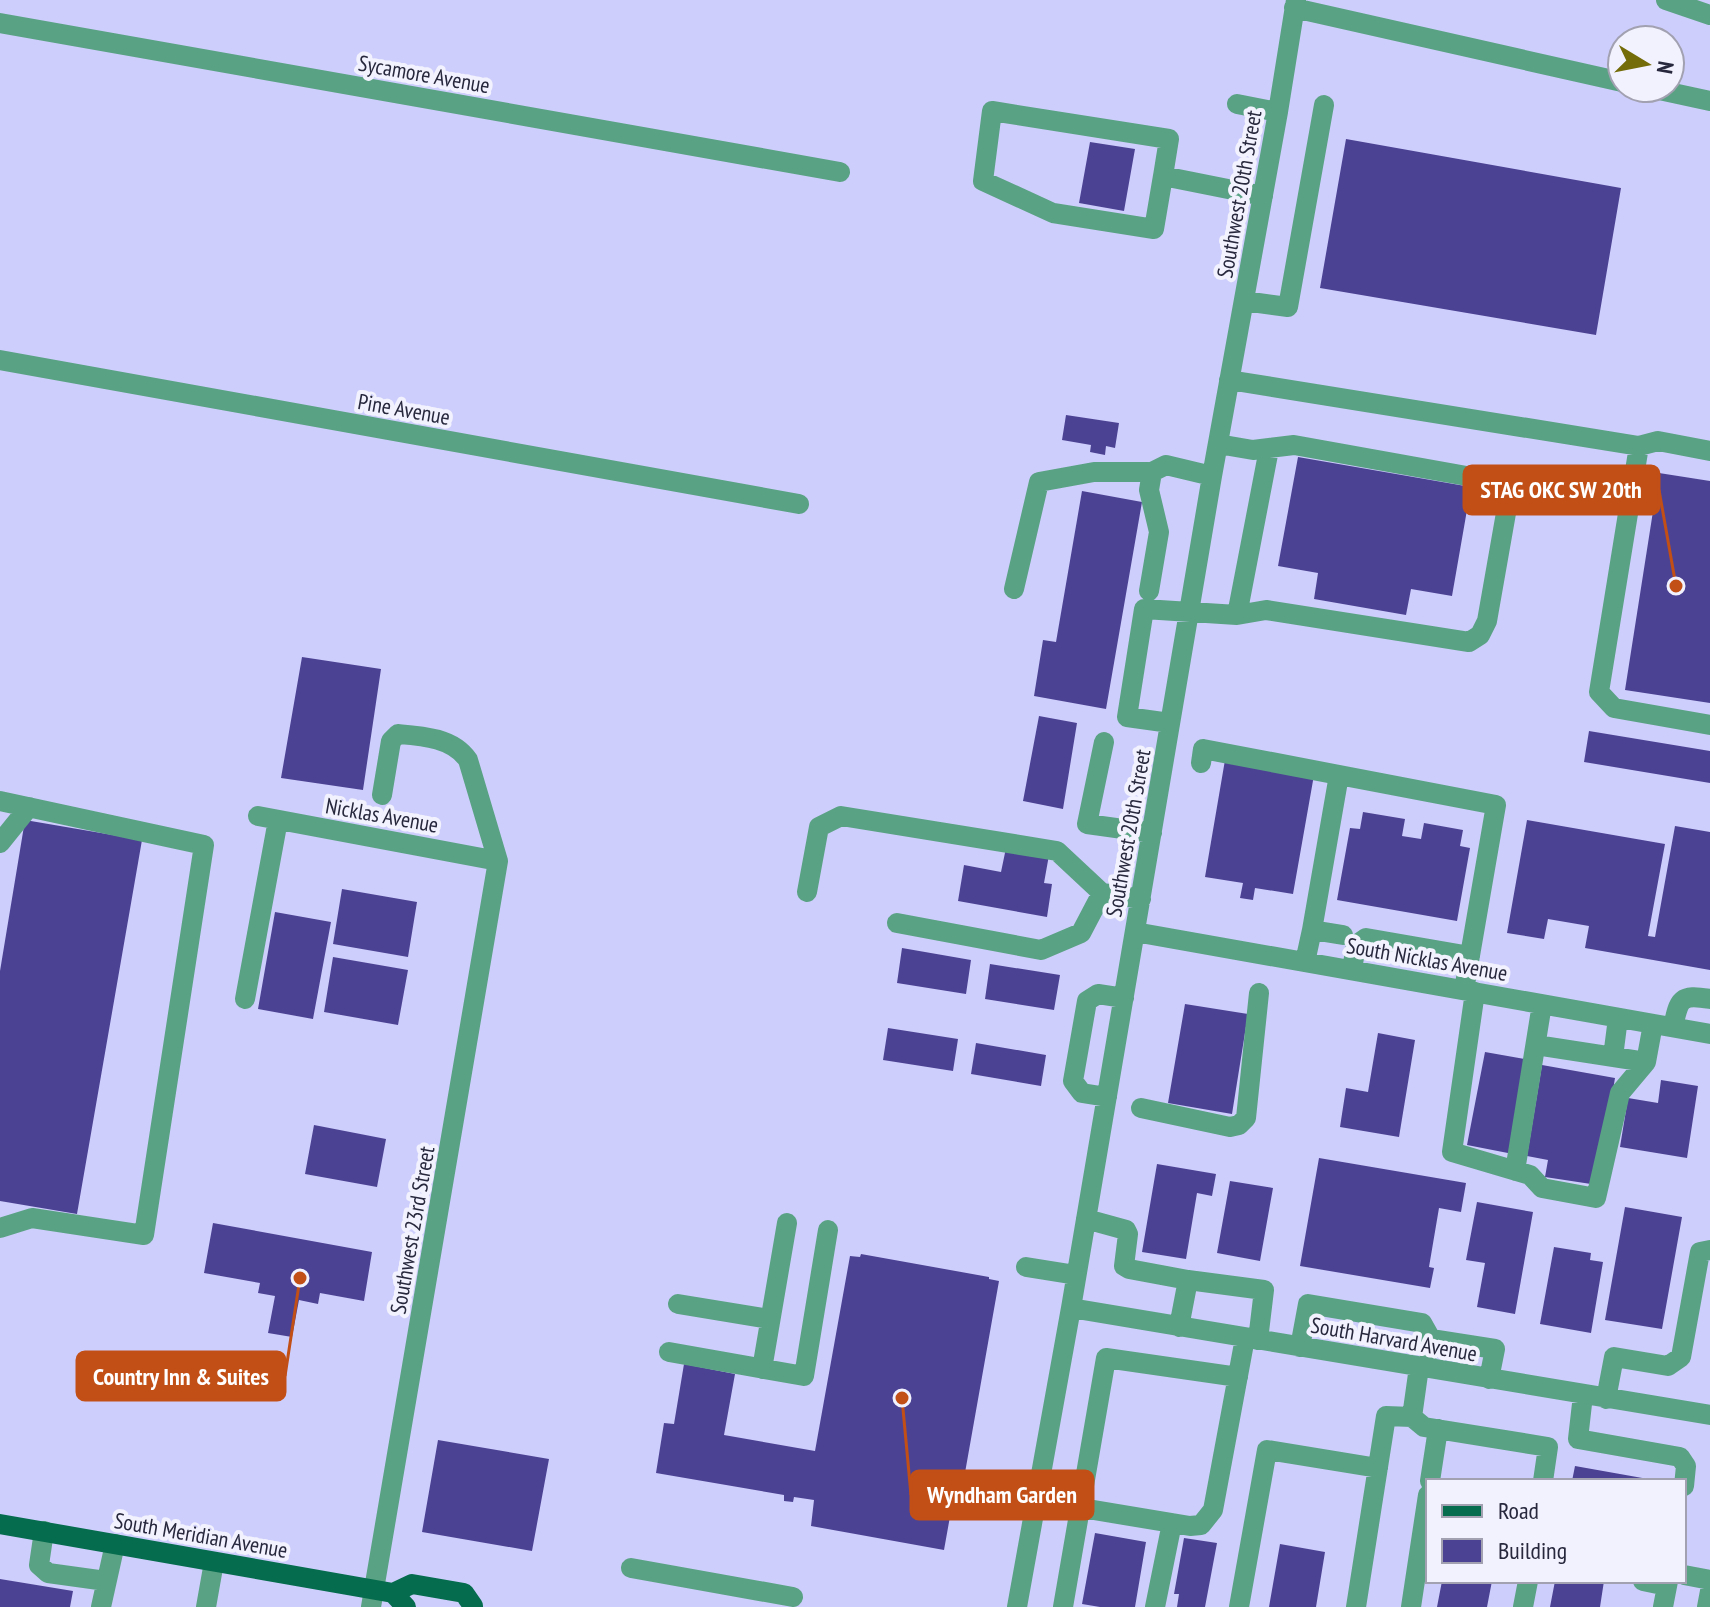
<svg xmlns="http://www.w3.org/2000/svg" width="1710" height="1607" viewBox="0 0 1710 1607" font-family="'PT Sans Narrow',sans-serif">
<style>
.building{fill:#4c4294}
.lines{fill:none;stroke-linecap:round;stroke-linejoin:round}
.minor{stroke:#5aa284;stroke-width:20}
.major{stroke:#056c4d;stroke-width:20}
.labels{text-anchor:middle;stroke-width:8;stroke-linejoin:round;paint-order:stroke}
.street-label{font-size:22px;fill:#27273d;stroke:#f2f2fe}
.leader{fill:none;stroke:#c14f16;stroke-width:3}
.callout-dot{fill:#c14f16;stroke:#f2f2fe;stroke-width:3}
.callout{fill:#c14f16;stroke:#c14f16;stroke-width:3}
.callout-label{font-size:24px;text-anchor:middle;font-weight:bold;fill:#fff}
</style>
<rect width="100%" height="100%" fill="#cecefc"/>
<!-- building -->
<path class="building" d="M1346 139 1621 188 1596 335 1320 288Z
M1090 142 1135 149 1124 211 1079 203Z
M1066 415 1119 423 1115 448 1106 446 1105 455 1090 452 1091 445 1062 440Z
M1298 457 1471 487 1452 596 1411 589 1406 615 1314 599 1318 573 1278 566Z
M1659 473 1710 481V703L1625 690Z
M1082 491 1142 502 1106 709 1034 696 1043 640 1056 642Z
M302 657 381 669 363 790 281 778Z
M1039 716 1077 723 1063 809 1023 801Z
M1589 731 1710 751V783L1584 762Z
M1225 760 1314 775 1293 894 1255 888 1253 900 1240 898 1243 883 1205 877Z
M1363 812 1405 819 1402 836 1421 839 1424 823 1463 830 1460 846 1470 848 1457 921 1337 900 1350 828 1360 829Z
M25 820 142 840 77 1214 0 1201V971Z
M1527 820 1665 844 1648 936 1655 937 1675 826 1710 832V970L1585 948 1589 926 1548 919 1544 939 1507 933Z
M1006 848 1049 855 1044 883 1052 884 1047 917 958 901 964 865 1001 872Z
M342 889 417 902 408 957 333 944Z
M275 912 331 922 313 1019 258 1009Z
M902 948 971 960 966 994 897 983Z
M333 957 408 970 398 1025 324 1012Z
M990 964 1060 975 1054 1010 985 999Z
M1185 1004 1248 1014 1232 1114 1168 1103Z
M888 1028 958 1039 953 1071 883 1060Z
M1378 1033 1415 1040 1399 1137 1340 1127 1346 1088 1368 1092Z
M976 1043 1046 1055 1041 1086 971 1074Z
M1485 1052 1530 1060 1513 1154 1467 1145Z
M1542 1065 1615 1078 1600 1168 1591 1184 1545 1177 1548 1160 1527 1156Z
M1661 1080 1698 1086 1687 1158 1620 1147 1628 1098 1658 1103Z
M314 1125 386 1139 377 1187 305 1174Z
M1319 1158 1466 1183 1461 1212 1439 1208 1429 1267 1434 1268 1430 1288 1300 1266Z
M1157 1164 1216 1174 1212 1196 1197 1193 1186 1259 1142 1252Z
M1230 1181 1273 1188 1260 1261 1217 1253Z
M1477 1202 1533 1212 1515 1314 1477 1307 1485 1263 1466 1260Z
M1625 1207 1682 1217 1662 1329 1605 1320Z
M213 1223 372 1252 364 1301 320 1293 318 1304 299 1300 292 1337 268 1333 275 1296 258 1293 260 1283 204 1273Z
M1554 1247 1591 1253 1590 1260 1603 1262 1591 1333 1540 1324Z
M861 1254 989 1277V1279L999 1281 963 1484 956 1483 944 1550 811 1526 814 1500 794 1497 793 1502 784 1501V1495L656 1473 664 1423 674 1424 684 1364 735 1374 724 1435 815 1451 850 1256 860 1257Z
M438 1440 549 1459 532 1551 422 1532Z
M1575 1466 1648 1479V1481H1572Z
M1095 1533 1146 1542 1135 1607H1100L1082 1604Z
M1184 1538 1217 1543 1205 1607H1177L1179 1594H1174Z
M1280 1544 1325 1552 1316 1607H1269Z
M0 1579 73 1591 70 1607H0Z
M1442 1581H1492L1487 1607H1437Z
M1555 1581H1604L1600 1607H1550Z"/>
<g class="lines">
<!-- minor -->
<path class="minor" d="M1666 0 1710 15
M1294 8 1622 82
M0 23 840 172
M1650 88 1710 101
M1237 104 1278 112
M1163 176 1154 229 1053 213 983 181 992 111 1169 139 1163 176 1263 196
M1244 301 1288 307 1324 105
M0 360 799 504
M1229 380 1639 446 1658 441 1710 451
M1639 446 1599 692 1614 708 1710 725
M1014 589 1039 482 1094 472H1152
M1149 591 1159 532 1149 490 1152 472 1166 465 1212 476
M1237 615 1269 449
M1170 723 1127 717 1144 609 1237 615 1266 610 1469 642 1480 635 1487 621 1506 513 1507 495 1500 482 1294 445 1253 450 1218 444
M1104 742 1087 824 1152 833
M1201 763 1203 749 1496 805 1464 990
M0 801 204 845 144 1235 32 1218 0 1228
M258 816 498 861
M0 843 29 807
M807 892 819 827 841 816 1057 851 1102 893 1141 899
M897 923 1041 950 1081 933 1102 893
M1312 930 1339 775
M1135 932 1710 1034
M1305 962 1312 930 1343 935
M1352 970 1356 945 1366 938 1470 956
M1475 992 1452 1152 1530 1175 1542 1188 1596 1198 1620 1093 1646 1062 1653 1024
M245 999 278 820
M1673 1027C1679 999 1680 994 1710 999
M1536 1045 1646 1062
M1613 1057 1618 1018
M1107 1097 1082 1093 1073 1081 1087 1001 1098 994 1124 998
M1141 1108 1230 1127 1239 1125 1246 1118 1259 993
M1515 1171 1542 1004
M1086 1219 1126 1230 1128 1234 1124 1266 1129 1269 1188 1280
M1026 1267 1076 1275
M678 1304 770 1319
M1071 1308 1710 1415
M1179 1327 1188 1280 1264 1290 1258 1340
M1300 1347 1308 1304 1422 1323 1431 1339
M669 1352 804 1376 828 1230
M1429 1352 1431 1339 1495 1349 1489 1379
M1419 1367 1412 1417 1424 1427 1548 1447 1543 1481
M762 1369 787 1223
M1583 1395 1578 1439 1680 1457 1686 1466 1684 1486
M1606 1399 1614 1357 1668 1366 1681 1357 1700 1252 1710 1250
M1430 1481 1438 1429
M1034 1500 1190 1526 1201 1525 1213 1510 1245 1338
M44 1531 39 1565 48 1573 106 1581
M631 1568 793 1597
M1684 1575 1710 1580
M1643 1581 1667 1586
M101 1607 115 1544
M206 1607 214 1562
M371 1607 498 861 468 760C453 738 423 736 398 734L391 741 382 795
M1017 1607 1071 1308 1212 476 1278 112 1296 0
M1063 1607 1106 1358 1238 1377
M1155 1607 1172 1523
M1239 1607 1267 1450 1378 1468
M1356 1607 1386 1416 1412 1417
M1411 1607 1428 1495
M1523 1607 1528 1581
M1663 1607 1668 1581
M1707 1607 1710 1591"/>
<!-- major -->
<path class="major" d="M0 1524 393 1593 406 1607
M393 1593 412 1584 464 1593 473 1606"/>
</g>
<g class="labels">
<!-- street labels -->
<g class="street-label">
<text transform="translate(424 74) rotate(10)" y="8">Sycamore Avenue</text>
<text transform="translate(1239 194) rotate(-80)" y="8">Southwest 20th Street</text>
<text transform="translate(404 409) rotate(10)" y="8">Pine Avenue</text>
<text transform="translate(382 815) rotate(10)" y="8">Nicklas Avenue</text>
<text transform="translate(1128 833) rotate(-80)" y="8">Southwest 20th Street</text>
<text transform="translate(1427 959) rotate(10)" y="8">South Nicklas Avenue</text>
<text transform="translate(412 1230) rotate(-80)" y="8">Southwest 23rd Street</text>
<text transform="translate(1394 1339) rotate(10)" y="8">South Harvard Avenue</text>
<text transform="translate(201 1535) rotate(10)" y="8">South Meridian Avenue</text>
</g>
</g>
<!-- callouts -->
<path class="leader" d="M1676 586L1659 490M300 1278L285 1376M902 1398L911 1495"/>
<g class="callout-dot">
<circle cx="1676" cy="586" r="8"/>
<circle cx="300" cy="1278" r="8"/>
<circle cx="902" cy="1398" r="8"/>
</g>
<g class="callout">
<rect x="1464" y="466" width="195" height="48" rx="8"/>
<rect x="77" y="1352" width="208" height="48" rx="8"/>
<rect x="911" y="1471" width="182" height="48" rx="8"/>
</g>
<g class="callout-label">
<text x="1561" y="498">STAG OKC SW 20th</text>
<text x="181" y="1385">Country Inn &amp; Suites</text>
<text x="1002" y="1503">Wyndham Garden</text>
</g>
<!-- legend -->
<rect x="1426" y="1479" width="260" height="104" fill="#f2f2fe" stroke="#a1a1b1" stroke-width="2"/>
<rect x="1442" y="1505" width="40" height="12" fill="#056c4d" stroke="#a1a1b1" stroke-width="2"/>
<text x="1498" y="1519" font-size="24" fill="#27273d">Road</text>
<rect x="1442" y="1539" width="40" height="24" fill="#4c4294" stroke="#a1a1b1" stroke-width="2"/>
<text x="1498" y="1559" font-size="24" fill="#27273d">Building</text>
<!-- north arrow -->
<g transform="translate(1646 64) rotate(100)"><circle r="38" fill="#f2f2fe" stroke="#a1a1b1" stroke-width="2"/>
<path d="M0-6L14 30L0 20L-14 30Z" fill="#736c09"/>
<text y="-12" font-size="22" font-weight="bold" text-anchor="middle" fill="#27273d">N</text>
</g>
</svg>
